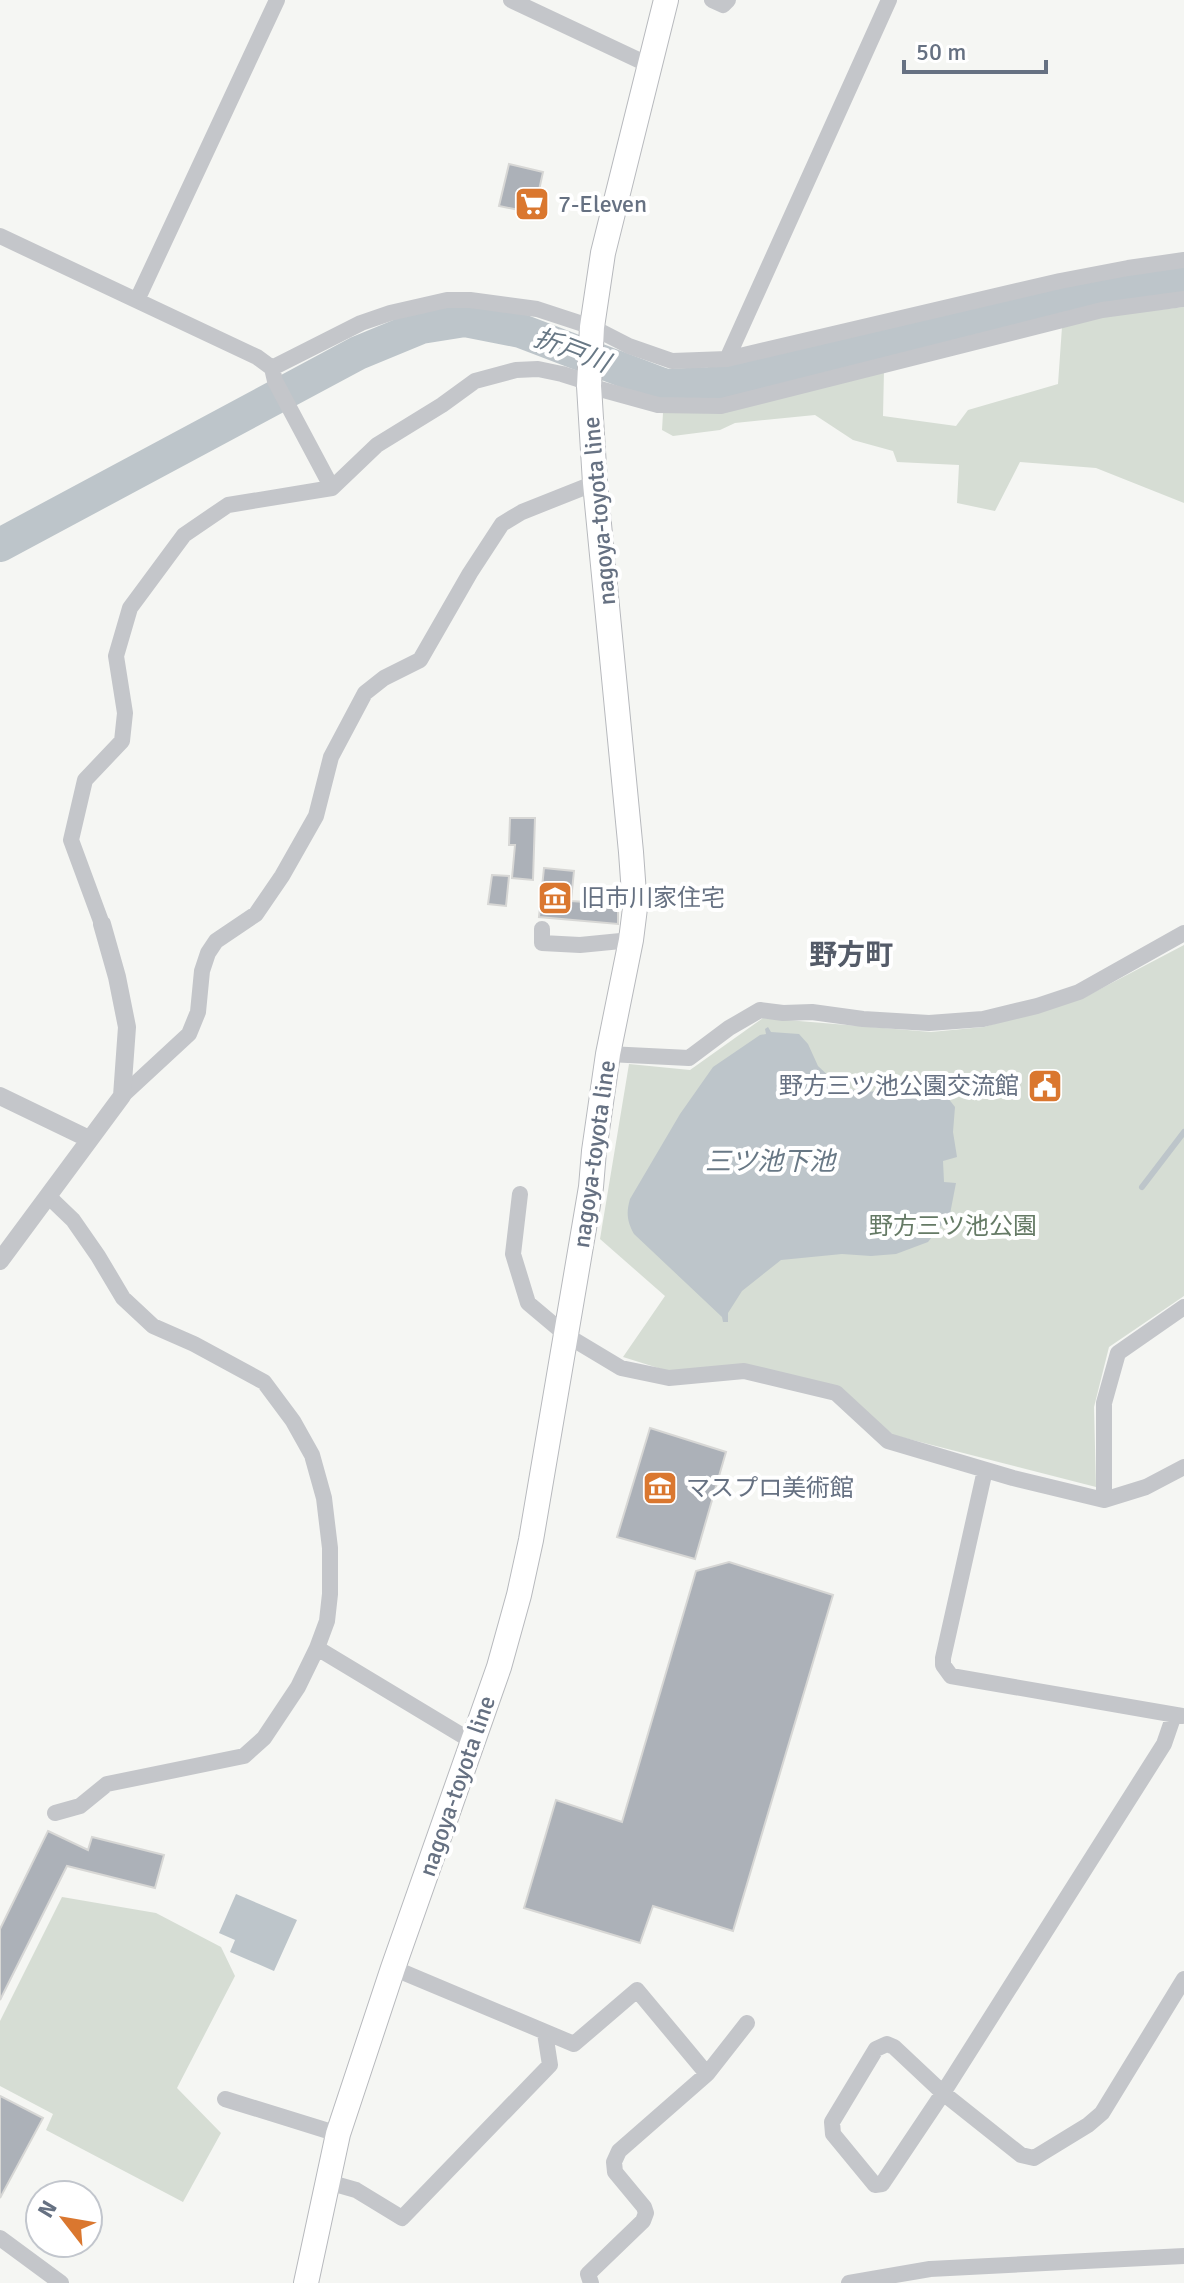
<svg xmlns="http://www.w3.org/2000/svg" width="1184" height="2283" viewBox="0 0 1184 2283" font-family="Signika,'Noto Sans JP',sans-serif">
<style>
.green{fill:#d6ddd4}
.water{fill:#bdc5ca}
.lines{fill:none;stroke-linecap:round;stroke-linejoin:round}
.stream{stroke:#bdc5ca;stroke-width:6}
.river{stroke:#bdc5ca;stroke-width:34}
.building{fill:#acb1b8;stroke:#d7d7d5;stroke-width:2}
.primary-casing{stroke:#b7b9bd;stroke-width:26}
.minor{stroke:#c4c6ca;stroke-width:16}
.tertiary{stroke:#c4c6ca;stroke-width:18}
.primary{stroke:#fff;stroke-width:24}
.labels{text-anchor:middle;stroke-width:8;stroke-linejoin:round;paint-order:stroke}
.poi-label{font-size:24px;fill:#667182;stroke:#fff;text-anchor:start}
.street-label{font-size:24px;fill:#667182;stroke:#fff}
.park-label{font-size:24px;fill:#657a65;stroke:#fff}
.water-label{font-size:26px;font-style:italic;fill:#687885;stroke:#fff}
.quarter-label{font-size:28px;font-weight:bold;fill:#545b68;stroke:#fff}
</style>
<rect width="100%" height="100%" fill="#f5f6f3"/>
<!-- green -->
<path class="green" d="M1184 307V503L1096 468 1020 462 995 511 957 503 959 465 897 462 893 451 853 440 815 415 735 423 720 430 673 436 662 430 663 413 718 409 884 370 883 416 956 426 968 410 1058 384 1062 327 1102 316Z
M1184 945V1296L1109 1347 1094 1407 1096 1487 893 1435 837 1387 671 1372 623 1357 665 1296 600 1239 629 1064 690 1070 763 1018 931 1032 984 1027 1085 997Z
M62 1897 156 1913 221 1947 235 1976 177 2088 221 2133 183 2202 46 2130 53 2114 0 2086V2021Z"/>
<!-- water -->
<path class="water" d="M768 1027 771 1032 799 1034 808 1044 818 1066 835 1082 858 1092 941 1089 955 1107 953 1132 957 1157 943 1161 944 1182 956 1183 950 1214 928 1242 896 1254 871 1256 842 1254 781 1260 742 1291 728 1313V1322H723L722 1317 634 1234C627 1221 626 1213 630 1199L680 1114 713 1067 760 1035 766 1034 765 1029Z
M236 1894 297 1920 274 1971 230 1952 235 1940 219 1933Z"/>
<g class="lines">
<!-- stream -->
<path class="stream" d="M1142 1187 1184 1132"/>
<!-- river -->
<path class="river" d="M0 545 358 353 421 327 465 320 521 331 665 386 710 384 927 335 1072 298 1141 285 1184 280"/>
</g>
<!-- building -->
<path class="building" d="M509 164 543 172 534 213 499 206Z
M510 818H535L533 880 512 878 515 845H509Z
M544 868 574 871 571 901 618 904V924L539 917Z
M492 875 509 876 506 906 488 904Z
M650 1428 726 1452 695 1559 617 1537Z
M729 1562 833 1595 733 1931 653 1906 640 1943 524 1908 556 1800 622 1822 696 1571Z
M48 1831 88 1850 92 1837 164 1855 155 1888 67 1866 0 2000V1929Z
M0 2096 43 2118 0 2198Z"/>
<g class="lines">
<!-- primary casing -->
<g class="primary-casing">
<path id="primary" d="M306 2283 338 2134 393 1968 499 1667 519 1595 531 1540 591 1187 594 1151 608 1054 631 940 635 908 631 852 595 483 589 386 592 327 603 253 666 0"/>
</g>
<!-- minor -->
<path class="minor" d="M511 0 649 65
M712 0 723 5 728 0
M0 236 257 357 272 368 275 381 332 488
M137 300 277 0
M727 359 889 0
M272 368 361 323 390 313 447 300H470L537 309 592 327 629 346 672 361 727 359 1060 281 1128 268 1184 260
M102 924 71 840 85 780 122 741 125 713 116 656 130 608 184 535 228 505 332 488 377 445 442 405 475 381 516 370 538 369 562 374 578 379 589 386 658 405 721 406 1102 310 1184 299
M542 929V943L580 945 631 940
M608 1054 689 1058 729 1028 760 1010 783 1013 812 1012 863 1019 929 1023 983 1019 1037 1006 1079 992 1184 933
M122 1096 189 1034 198 1012 202 971 208 953 216 941 256 914 282 876 316 816 331 757 365 693 384 678 420 660 470 573 502 524 522 512 595 483
M520 1194 513 1254 528 1303 566 1335 621 1368 669 1378 744 1371 836 1393 888 1441 1013 1478 1104 1500 1146 1487 1184 1467
M48 1196 73 1220 98 1256 123 1298 153 1326 194 1344 264 1382 293 1421 312 1455 324 1498 330 1548V1594L327 1621 317 1648 298 1687 264 1738 244 1756 107 1784 80 1806 55 1813
M985 1470 943 1658V1665L951 1676 1182 1716
M1104 1500V1403L1118 1353 1184 1307
M317 1648 473 1742
M1174 1715 1164 1744 943 2093 882 2184 875 2185 833 2134 832 2122 876 2049 887 2044 894 2047 943 2093 1021 2155 1034 2158 1088 2125 1102 2113 1184 1979
M393 1968 574 2044 637 1990 707 2074 619 2151 614 2162 615 2172 644 2207 646 2213 643 2221 588 2274 591 2283
M707 2074 747 2023
M225 2099 338 2134
M328 2182 356 2190 402 2218 550 2065 545 2033
M0 2238 61 2283
M849 2283 930 2269 1184 2256"/>
<!-- tertiary -->
<path class="tertiary" d="M0 1096 89 1139
M0 1261 122 1096 127 1027 117 977 102 924"/>
<!-- primary -->
<use href="#primary" class="primary"/>
</g>
<!-- icons -->
<defs>
<g id="supermarket-square" transform="scale(1.8)"><rect x="-9" y="-9" width="18" height="18" rx="4" fill="#da772f" stroke="#fff"/><path d="M-6-5.5h2.5l.6 2H6L4.5 2H-2.5L-4.4-4H-6ZM-1.5 3.2a1.3 1.3 0 1 0 .1 0ZM3 3.2a1.3 1.3 0 1 0 .1 0Z" fill="#fff"/></g>
<g id="museum-square" transform="scale(1.8)"><rect x="-9" y="-9" width="18" height="18" rx="4" fill="#da772f" stroke="#fff"/><path d="M0-6L6-3V-2H-6V-3ZM-5-1h2V3h-2ZM-1-1h2V3h-2ZM3-1h2V3H3ZM-6 4H6V6H-6Z" fill="#fff"/></g>
<g id="civic-square" transform="scale(1.8)"><rect x="-9" y="-9" width="18" height="18" rx="4" fill="#da772f" stroke="#fff"/><path d="M-.6-6.5H3V-4.5H.6V-3L4-1V1h2V6H-6V1h2V-1L-.6-3ZM-1.2 2.5V6h2.4V2.5Z" fill="#fff"/></g>
</defs>
<g fill-rule="evenodd">
<use href="#supermarket-square" x="532" y="204"/>
<use href="#museum-square" x="555" y="898"/>
<use href="#civic-square" x="1045" y="1086"/>
<use href="#museum-square" x="660" y="1488"/>
</g>
<g class="labels">
<!-- poi labels -->
<g class="poi-label">
<text x="558" y="212">7-Eleven</text>
<text x="581" y="906">旧市川家住宅</text>
<text x="1019" y="1094" text-anchor="end">野方三ツ池公園交流館</text>
<text x="686" y="1496">マスプロ美術館</text>
</g>
<!-- street labels -->
<g class="street-label">
<text transform="translate(599 511) rotate(-95)" y="8">nagoya-toyota line</text>
<text transform="translate(594 1154) rotate(-82)" y="8">nagoya-toyota line</text>
<text transform="translate(457 1786) rotate(-71)" y="8">nagoya-toyota line</text>
</g>
<!-- park labels -->
<g class="park-label">
<text x="953" y="1234">野方三ツ池公園</text>
</g>
<!-- water labels -->
<g class="water-label">
<text transform="translate(572 350) rotate(21)" y="9">折戸川</text>
<text x="770" y="1170">三ツ池下池</text>
</g>
<!-- quarter labels -->
<g class="quarter-label">
<text x="851" y="964">野方町</text>
</g>
</g>
<!-- north arrow -->
<g transform="translate(64 2219) rotate(301)"><circle r="38" fill="#ffffff" stroke="#c2c6cd" stroke-width="2"/>
<path d="M0-6L14 30L0 20L-14 30Z" fill="#da772f"/>
<text y="-12" font-size="22" font-weight="bold" text-anchor="middle" fill="#667182">N</text>
</g>
<!-- scale -->
<path d="M904 60v12h142v-12" fill="none" stroke="#667182" stroke-width="4"/>
<text x="916" y="60" font-size="24" fill="#667182" stroke="#ffffff" stroke-width="6" paint-order="stroke">50 m</text>
</svg>
